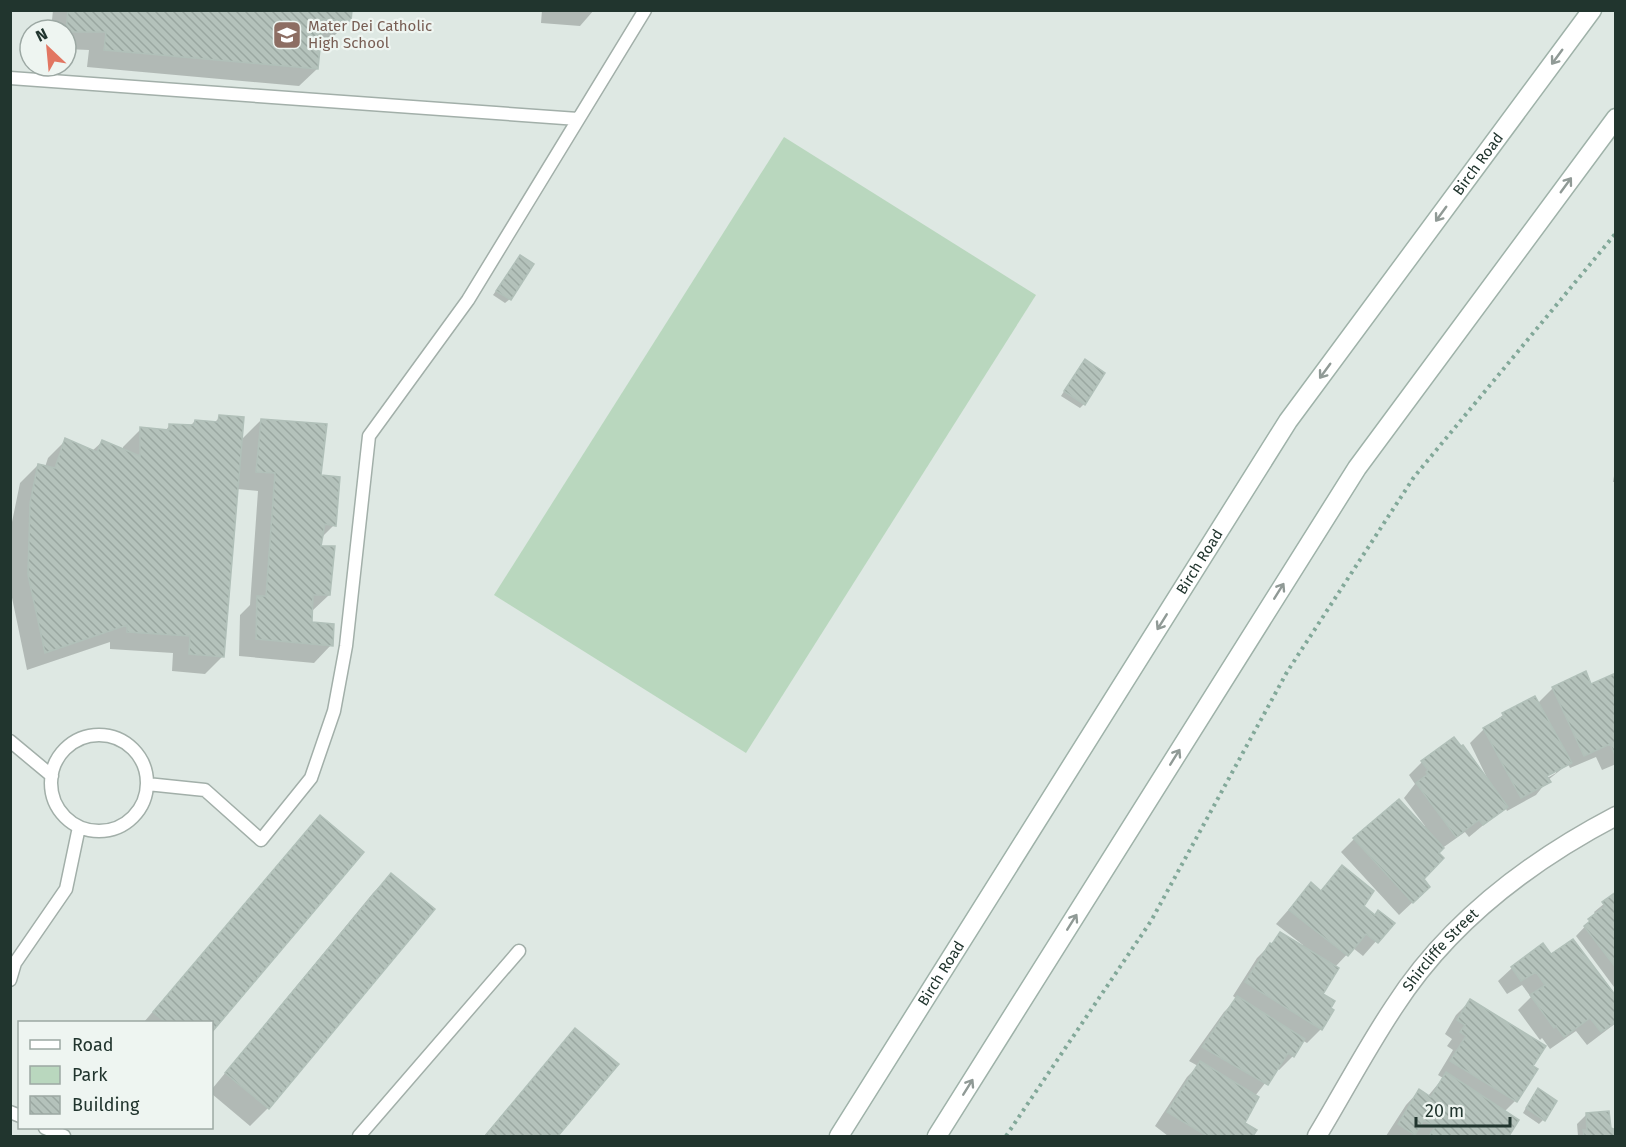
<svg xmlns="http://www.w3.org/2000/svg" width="1626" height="1147" viewBox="0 0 1626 1147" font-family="'Fira Sans',sans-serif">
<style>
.green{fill:#b9d7be}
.shadow{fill:#0003;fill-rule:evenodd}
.building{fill:url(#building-back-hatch);stroke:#b1c0b9;stroke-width:1.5}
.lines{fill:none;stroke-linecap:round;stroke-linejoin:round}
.lane-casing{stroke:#a2afa9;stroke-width:15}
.street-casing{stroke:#a2afa9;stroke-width:21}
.secondary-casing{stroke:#9fb2a9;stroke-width:21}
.path{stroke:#82a899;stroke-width:4;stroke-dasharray:3 4.5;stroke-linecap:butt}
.lane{stroke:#fff;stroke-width:12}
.street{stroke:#fff;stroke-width:18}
.secondary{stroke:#fff;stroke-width:18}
.oneway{stroke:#909a96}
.labels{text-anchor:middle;stroke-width:4.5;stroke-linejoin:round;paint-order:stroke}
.education-label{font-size:15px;fill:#785e54;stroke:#eef5f1;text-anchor:start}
.street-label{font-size:15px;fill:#21352e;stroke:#eef5f1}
</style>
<defs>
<pattern id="building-back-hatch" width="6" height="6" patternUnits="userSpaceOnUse" patternTransform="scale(1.5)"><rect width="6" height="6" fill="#b4c2bb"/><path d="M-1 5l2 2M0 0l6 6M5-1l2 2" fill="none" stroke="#9aa7a1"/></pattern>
</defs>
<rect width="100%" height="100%" fill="#dee8e3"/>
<!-- green -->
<path class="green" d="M784 137 1036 295 746 753 494 595Z"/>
<!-- shadow -->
<path class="shadow" d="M53 10H351L350 20 332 38 320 37 317 69 299 86 87 67 89 50 66 49V30H51Z
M542 10H594L580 26 541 23Z
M520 257 510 299 505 303 493 295Z
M1081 365 1084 404 1080 408 1061 396Z
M220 417 240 441 261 420 320 476 334 525 321 538 320 548 329 595 311 612 310 624 331 645 314 663 239 656 240 615 250 605 258 491 237 489 223 656 205 674 172 671 173 653 110 649V642L27 670 11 593 12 522 20 483 38 465 45 467 48 458 66 440 92 451 103 441 123 450V447L141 429 165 431 170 425 190 426 195 421 214 423Z
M1616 464V482H1613Z
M1616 675V764L1602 770 1596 757 1570 768 1568 764 1548 780 1536 795 1507 811 1505 807 1469 837 1465 832 1441 849 1422 879 1415 900 1399 915 1341 852 1354 839 1425 826 1404 798 1415 784 1409 775 1422 762 1492 788 1470 743 1484 729 1503 715 1537 704 1553 688 1591 686ZM1556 769V773L1542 781 1540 778Z
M320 817 362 852 212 1030V1022H144Z
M1342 867 1362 906 1374 916 1392 923 1363 956 1353 948 1335 967 1321 994 1332 1011 1321 1029 1307 1043 1302 1040 1293 1056 1279 1070 1277 1068 1255 1096 1243 1124 1255 1130 1251 1136H1168L1155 1126 1187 1077 1198 1066 1189 1061 1224 1012 1237 999 1233 996 1257 958 1281 934 1302 947 1303 945 1276 924 1311 884 1320 891Z
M391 875 268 1108 250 1126 212 1094V1089L373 893Z
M1616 894V986L1614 987 1576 936 1596 915 1594 912Z
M1551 956 1616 1001V1023L1587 1045 1576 1031 1550 1049 1542 1038 1540 1040 1518 1010 1531 997 1522 985 1507 994 1498 981 1512 968Z
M1470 1001 1531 1067 1515 1101 1504 1112 1517 1121 1507 1136H1386L1406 1105 1419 1091 1428 1096 1443 1078 1438 1075 1453 1050 1447 1046 1452 1039 1445 1034 1456 1015Z
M575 1030 616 1064 557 1136H484Z
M1534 1094 1543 1120 1539 1124 1523 1113Z
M1586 1115 1610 1132 1616 1131V1136H1578L1577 1124Z"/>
<!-- building -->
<path class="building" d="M68 10H352L351 21 323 19 318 69 104 50 106 32H66Z
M520 255 534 264 511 300 496 291Z
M1085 359 1105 373 1085 405 1064 391Z
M219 415 244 417 224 657 189 654 190 636 127 632V625L45 653 28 575 30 503 38 464 55 468 65 438 97 452 102 440 140 456V427L169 430V424L194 425 195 420 218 422Z
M261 419 327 424 321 475 340 477 336 526 325 524 321 546H335L330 595H313L312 622 334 624 333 646 256 639 257 596H266L275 473 256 472Z
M1586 671 1591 684 1616 673V757L1610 744 1584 756 1552 687Z
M1535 696 1572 763 1547 776 1551 782 1521 798 1483 728 1504 716 1502 713Z
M1454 737 1461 746 1463 745 1508 807 1483 825 1479 820 1456 837 1416 783 1428 774 1426 772 1428 770 1421 761Z
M1399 799 1444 848 1439 853 1444 858 1424 879 1430 887 1413 903 1353 838Z
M320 815 364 852 212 1032V1022H165L153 1012Z
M1342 865 1374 891 1364 906 1375 915 1378 910 1395 923 1378 943 1366 934 1348 956 1289 910 1311 882 1321 891Z
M391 873 435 909 269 1109 225 1073Z
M1616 892V968L1584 926 1590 921 1588 919 1605 906 1602 902Z
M1280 932 1339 968 1323 994 1335 1001 1331 1008 1334 1010 1322 1030 1245 982 1270 943 1272 944Z
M1573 939 1616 996V1022L1601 1032 1590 1018 1564 1037 1556 1026 1554 1028 1530 995 1545 985 1536 972 1521 981 1511 967 1543 943 1551 954Z
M1237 996 1305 1039 1294 1057 1288 1053 1268 1085 1202 1047Z
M1470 999 1546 1046 1533 1066 1538 1069 1517 1102 1450 1061 1466 1036 1460 1032 1465 1025 1457 1020Z
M575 1028 619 1064 558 1136H485Z
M1200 1061 1259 1097 1245 1123 1257 1130 1253 1136H1207L1167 1112Z
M1446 1072 1519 1120 1509 1136H1429L1435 1127 1424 1120 1415 1135 1398 1124 1419 1089 1431 1097Z
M1538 1088 1557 1101 1545 1121 1526 1108Z
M1609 1111 1611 1128 1616 1130V1136H1584L1583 1130H1587L1586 1113Z"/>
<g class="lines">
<!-- lane casing -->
<g class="lane-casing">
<path id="lane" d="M10 78 578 119
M51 783a48 48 0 1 1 96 0a48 48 0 1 1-96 0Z
M10 741 52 776
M147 784 205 790 261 840 311 778 334 711 346 646 369 436 468 300 645 10
M10 980 15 963 66 889 79 827
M10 1112 20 1116
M45 1128 64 1136
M359 1136 519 951"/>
</g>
<!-- street casing -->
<g class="street-casing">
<g id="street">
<path id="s1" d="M1317 1136C1343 1093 1366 1049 1394 1007 1448 923 1528 862 1616 816"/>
</g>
</g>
<!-- secondary casing -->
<g class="secondary-casing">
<g id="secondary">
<path id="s2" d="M839 1136 1288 421 1592 10"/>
<path d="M937 1136 1357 468 1616 118"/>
</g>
</g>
<!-- path -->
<path class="path" d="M1006 1136 1151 921 1287 672 1414 477 1616 233"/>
<!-- lane -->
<use href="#lane" class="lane"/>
<!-- street -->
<use href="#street" class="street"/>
<!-- secondary -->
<use href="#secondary" class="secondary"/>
</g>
<!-- one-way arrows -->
<defs><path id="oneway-shaft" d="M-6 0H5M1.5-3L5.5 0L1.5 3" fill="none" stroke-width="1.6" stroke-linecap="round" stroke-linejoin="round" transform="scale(1.5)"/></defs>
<g class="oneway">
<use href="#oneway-shaft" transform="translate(1557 57) rotate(126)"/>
<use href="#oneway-shaft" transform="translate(1566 185) rotate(-54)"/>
<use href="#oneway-shaft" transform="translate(1441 214) rotate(126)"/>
<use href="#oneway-shaft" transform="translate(1325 371) rotate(126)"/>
<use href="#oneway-shaft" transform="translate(1279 591) rotate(-58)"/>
<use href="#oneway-shaft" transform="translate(1162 622) rotate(122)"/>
<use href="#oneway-shaft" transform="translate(1175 757) rotate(-58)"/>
<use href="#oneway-shaft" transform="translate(1072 922) rotate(-58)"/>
<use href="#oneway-shaft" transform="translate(968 1087) rotate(-58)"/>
</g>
<!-- icons -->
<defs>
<g id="school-square" transform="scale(1.5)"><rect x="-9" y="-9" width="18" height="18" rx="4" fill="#8d6e63" stroke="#eef5f1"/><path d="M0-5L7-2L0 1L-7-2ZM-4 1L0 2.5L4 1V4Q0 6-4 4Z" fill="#fff"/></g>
</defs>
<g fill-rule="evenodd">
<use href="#school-square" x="287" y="35"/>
</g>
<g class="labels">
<!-- education labels -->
<g class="education-label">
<text x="308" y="31">Mater Dei Catholic<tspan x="308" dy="17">High School</tspan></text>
</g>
<!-- street labels -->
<g class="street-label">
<text dy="5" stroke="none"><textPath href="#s2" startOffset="1164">Birch Road</textPath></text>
<text dy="5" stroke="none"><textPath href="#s2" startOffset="678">Birch Road</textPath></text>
<text dy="5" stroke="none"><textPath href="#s1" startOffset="224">Shircliffe Street</textPath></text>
<text dy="5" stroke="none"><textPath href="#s2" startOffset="192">Birch Road</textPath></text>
</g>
</g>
<!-- border -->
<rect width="1626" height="1147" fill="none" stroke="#21352e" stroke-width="24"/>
<!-- legend -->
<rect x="18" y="1021" width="195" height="108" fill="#eef5f1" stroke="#9ca8a3" stroke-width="1.5"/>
<rect x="30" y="1040" width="30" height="9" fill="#ffffff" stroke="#9ca8a3" stroke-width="1.5"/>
<text x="72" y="1051" font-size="18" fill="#21352e">Road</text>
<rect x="30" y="1066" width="30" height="18" fill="#b9d7be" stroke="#9ca8a3" stroke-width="1.5"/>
<text x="72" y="1081" font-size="18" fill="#21352e">Park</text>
<rect x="30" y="1096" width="30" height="18" fill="url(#building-back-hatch)" stroke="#9ca8a3" stroke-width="1.5"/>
<text x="72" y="1111" font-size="18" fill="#21352e">Building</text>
<!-- north arrow -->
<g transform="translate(48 48) rotate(334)"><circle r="28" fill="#eef5f1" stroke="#9ca8a3" stroke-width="1.5"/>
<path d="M0-4.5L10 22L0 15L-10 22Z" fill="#e27662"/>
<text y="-9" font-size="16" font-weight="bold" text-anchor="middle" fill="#21352e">N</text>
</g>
<!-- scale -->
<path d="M1416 1117v9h94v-9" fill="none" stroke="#21352e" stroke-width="3"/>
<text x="1425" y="1117" font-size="18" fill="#21352e" stroke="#eef5f1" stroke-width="4.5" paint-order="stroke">20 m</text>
</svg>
